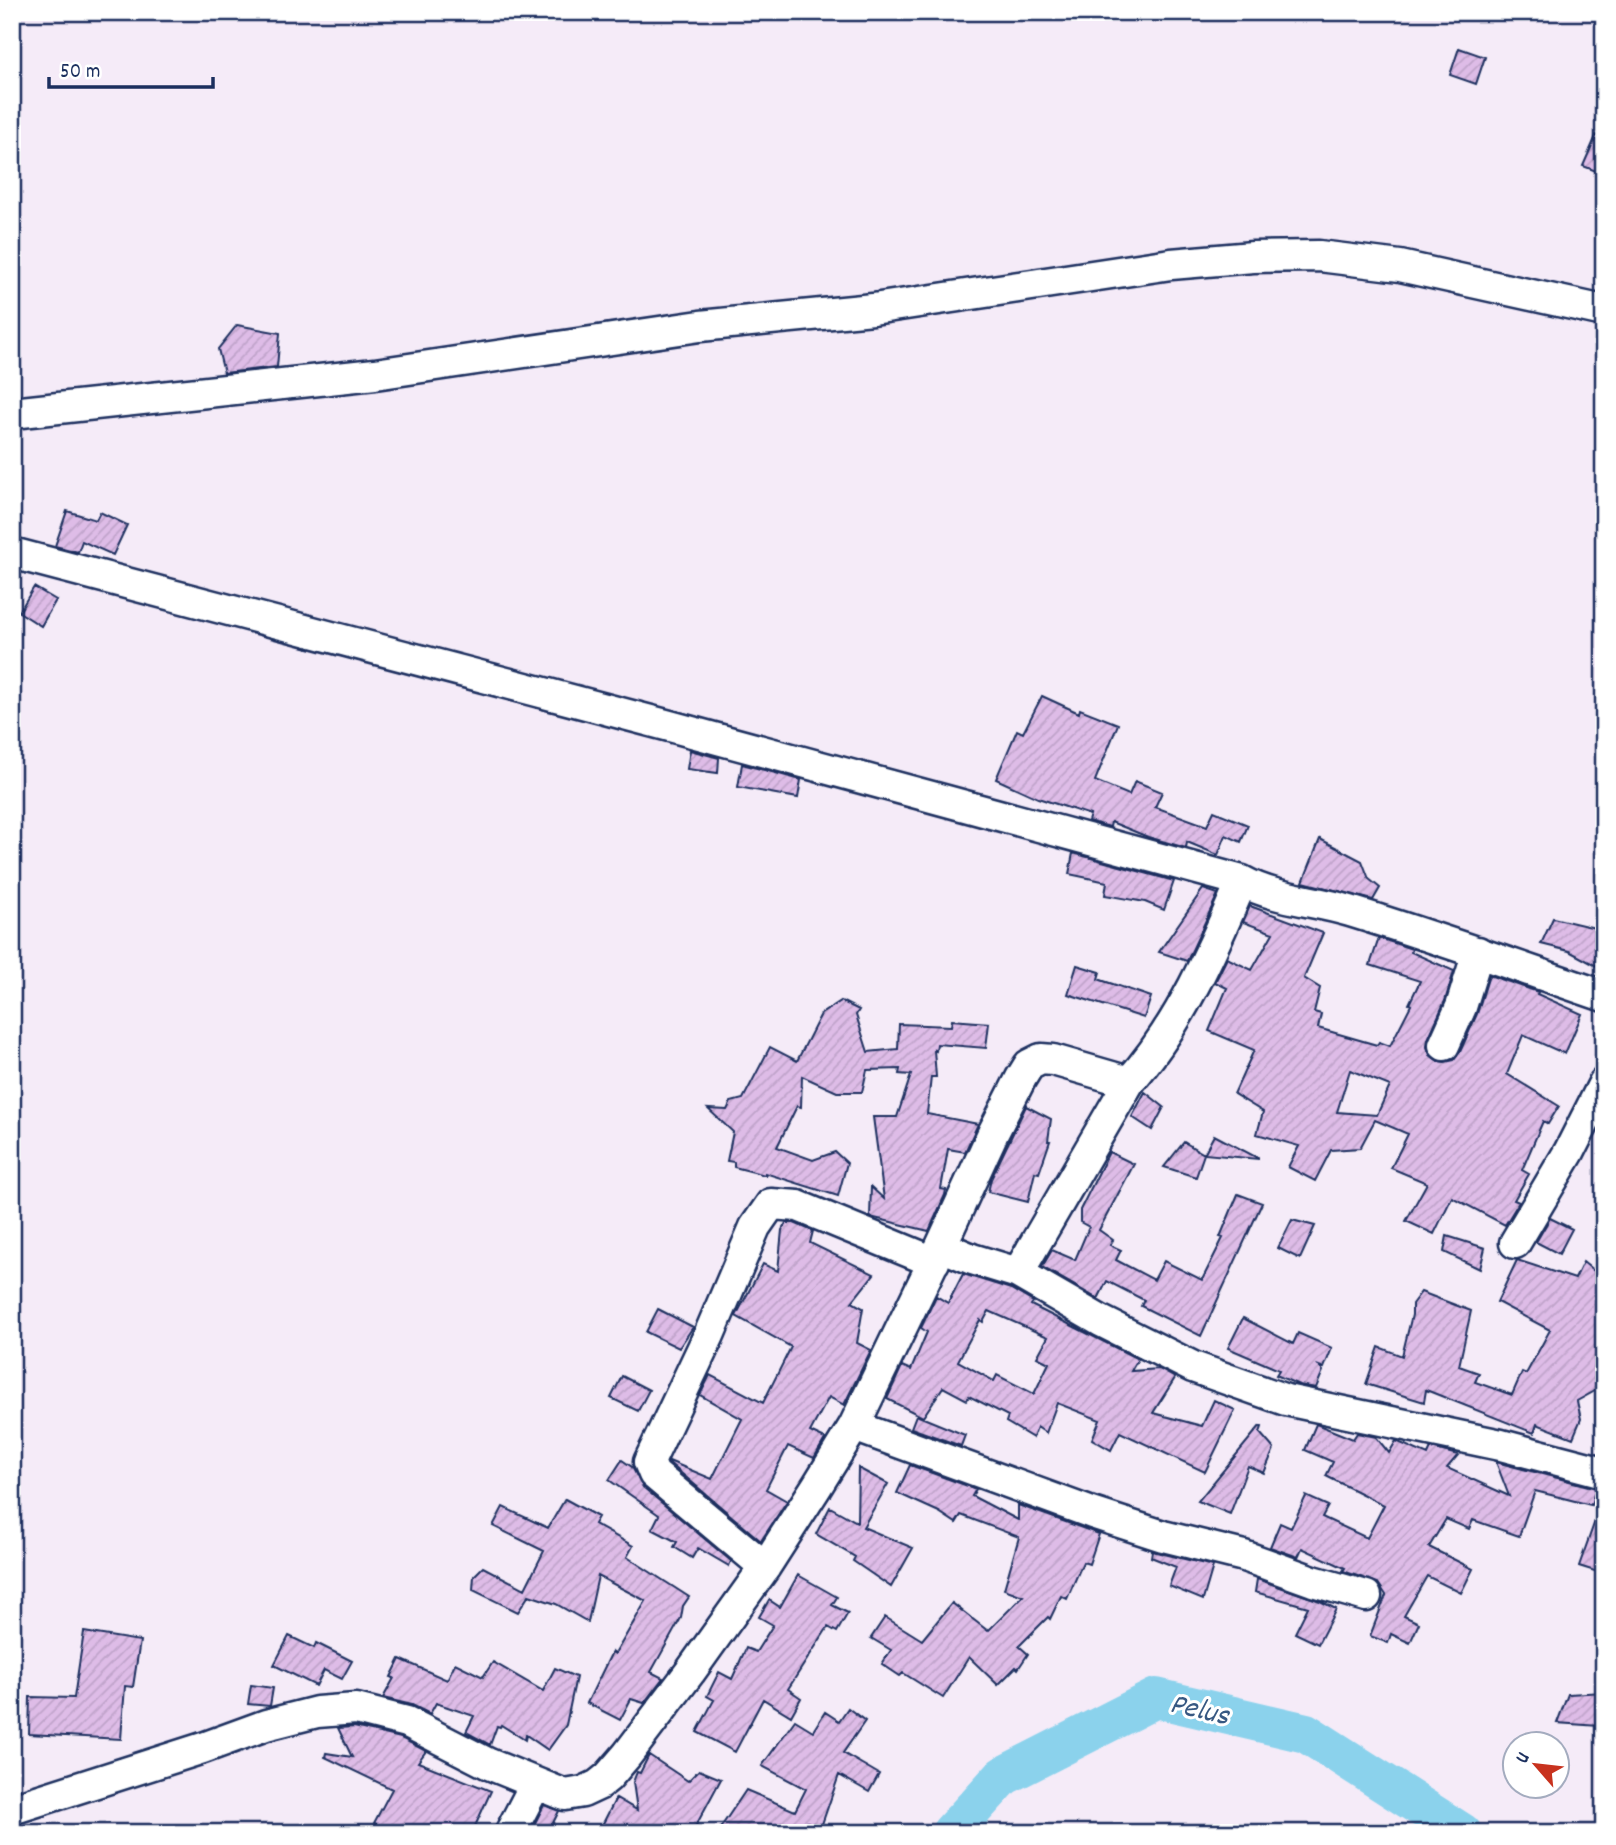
<svg xmlns="http://www.w3.org/2000/svg" width="1616" height="1845" viewBox="0 0 1616 1845" font-family="Dekko,sans-serif">
<style>
.lines{fill:none;stroke-linecap:round;stroke-linejoin:round}
.river{stroke:#8bd2ec;stroke-width:40}
.building{fill:url(#building-hatch);stroke:#1b2f5e;stroke-width:2;fill-rule:evenodd}
.minor-casing{stroke:#1b2f5e;stroke-width:35}
.minor{stroke:#fff;stroke-width:30}
.labels{text-anchor:middle;stroke-width:6;stroke-linejoin:round;paint-order:stroke}
.water-label{font-size:30px;font-style:italic;fill:#375882;stroke:#fff}
</style>
<defs>
<pattern id="building-hatch" width="6" height="6" patternUnits="userSpaceOnUse" patternTransform="scale(1.75)"><rect width="6" height="6" fill="#debce7"/><path d="M-1 1l2-2M0 6l6-6M5 7l2-2" fill="none" stroke="#bea2c9"/></pattern>
</defs>
<rect width="100%" height="100%" fill="#f5ebf8"/>
<filter id="ink" filterUnits="userSpaceOnUse"><feTurbulence type="fractalNoise" baseFrequency=".0143" numOctaves="2"/><feDisplacementMap in="SourceGraphic" scale="14" xChannelSelector="R" yChannelSelector="G"/><feConvolveMatrix kernelMatrix="1 2 1 2 8 2 1 2 1" color-interpolation-filters="sRGB"/></filter>
<g filter="url(#ink)">
<g class="lines">
<!-- river -->
<path class="river" d="M951 1833 1003 1776 1156 1698 1306 1733 1462 1833"/>
</g>
<!-- building -->
<path class="building" d="M1459 48 1485 57 1476 84 1450 75Z
M1604 118V174L1583 166Z
M237 325 280 333 277 367 224 373 218 349Z
M67 511 96 520 100 512 127 525 113 555 82 541 78 552 55 546Z
M34 587 56 600 41 626 19 612Z
M1042 696 1079 713 1080 709 1118 724 1095 781 1129 795 1135 781 1162 792 1155 807 1207 826 1214 811 1248 825 1241 842 1226 835 1218 855 1187 842 1186 848 1148 837 1111 822 1110 827 1088 821 1090 815 1038 798 996 779 1017 730 1023 733Z
M690 750 719 758 718 773 687 769Z
M742 764 801 780 798 798 738 787Z
M1320 839 1362 861 1369 879 1380 888 1373 900 1303 882Z
M1073 853 1174 881 1164 910 1145 902 1105 895 1107 882 1069 874Z
M1203 889 1218 894 1187 961 1159 952Z
M1250 906 1323 933 1304 978 1320 988 1314 1012 1321 1014 1318 1028 1377 1045 1379 1042 1390 1046 1411 1005 1409 1004 1420 981 1370 965 1379 938 1412 949 1411 952 1454 971 1445 1001 1428 1039 1427 1047 1430 1055 1438 1061 1445 1062 1454 1060 1460 1052 1477 1014 1489 975 1538 992 1537 994 1582 1014 1565 1054 1523 1035 1507 1074 1559 1106 1548 1124 1543 1121 1522 1170 1529 1174 1514 1200 1519 1202 1505 1225 1452 1197 1434 1234 1406 1221 1427 1183 1391 1168 1408 1134 1375 1120 1360 1148 1331 1150 1315 1181 1288 1167 1299 1146 1257 1134 1263 1112 1234 1094 1254 1050 1209 1031 1227 988 1215 982 1227 958 1252 970 1273 933 1243 922ZM1350 1070 1390 1086 1377 1115 1337 1112Z
M1553 918 1604 930V970L1569 951 1541 944Z
M1077 965 1100 972 1098 979 1151 997 1144 1018 1068 994Z
M841 1001 859 1010 856 1015 868 1052 898 1049 899 1024 951 1026 952 1020 989 1023 986 1048 937 1044 936 1051 934 1050 936 1077H931L927 1114 978 1124 965 1152 948 1149 941 1189 946 1190 945 1195 929 1231 870 1217 871 1187 884 1199 873 1117H897L911 1075 899 1074 900 1069 867 1070 862 1092H837L802 1076 801 1107 797 1106 777 1147 813 1160 835 1152 847 1163 838 1196 765 1173V1175L734 1167V1162L727 1161 733 1132 708 1109 727 1110 731 1102 743 1099 770 1047 797 1061 821 1014Z
M1145 1092 1164 1107 1152 1130 1132 1117Z
M1026 1106 1051 1119 1048 1141H1050L1039 1173 1035 1172 1028 1202 988 1192 991 1179Z
M1214 1135 1258 1158V1159L1204 1154Z
M1184 1142 1204 1154 1196 1177 1164 1167Z
M1109 1152 1134 1164 1099 1230 1113 1240 1110 1245 1121 1250 1116 1260 1154 1280 1164 1261 1202 1280 1223 1238 1220 1237 1238 1194 1262 1203 1201 1336 1141 1306 1144 1300 1107 1281 1098 1299 1042 1267 1052 1250 1075 1260 1089 1227 1080 1222V1210Z
M1550 1218 1572 1229 1559 1254 1536 1242Z
M1292 1220 1315 1226 1300 1259 1278 1248Z
M786 1223H794L813 1231 810 1243 874 1274 852 1302 863 1308 857 1343 871 1350 844 1405 829 1397 810 1432 825 1439 814 1458 788 1446 766 1489 787 1501 761 1541 668 1462 669 1461 712 1479 742 1419 700 1395 710 1375 763 1403 791 1347 736 1316 763 1264 778 1271 782 1230Z
M1447 1236 1485 1248 1480 1269 1444 1252Z
M1517 1260 1575 1279 1583 1262 1604 1279V1386L1577 1401 1581 1419 1573 1438 1537 1424 1534 1433 1426 1390 1424 1402 1366 1384 1379 1347 1402 1356 1412 1315V1304L1421 1292 1471 1311 1459 1366 1479 1373 1475 1382 1512 1395 1522 1372 1526 1374 1550 1330 1497 1302Z
M963 1274 1011 1289 1033 1302 1031 1305 1138 1359 1131 1371 1159 1369 1175 1378 1153 1413 1202 1426 1214 1400 1235 1410 1205 1472 1120 1432 1111 1450 1092 1439 1100 1420 1057 1403 1046 1433 1037 1427 1033 1438 1006 1422 1008 1416 969 1396 967 1400 943 1387 923 1417 887 1399 902 1366 911 1370 927 1332 921 1328 936 1296 948 1303ZM989 1311 1048 1337 1037 1357 1049 1363 1034 1394 997 1375 994 1381 958 1361 980 1320 983 1322Z
M658 1309 693 1327 679 1348 646 1332Z
M1243 1318 1293 1344 1298 1333 1332 1348 1324 1368 1319 1366 1323 1371 1316 1388 1299 1385 1276 1375 1279 1370 1228 1348Z
M622 1376 649 1390 638 1411 611 1398Z
M916 1415 965 1435 961 1446 911 1428Z
M1316 1424 1353 1439 1357 1433 1376 1437 1389 1453 1396 1441 1428 1455 1431 1448 1458 1455 1447 1468 1509 1496 1496 1462 1596 1488 1591 1505 1535 1491 1519 1536 1473 1520 1469 1529 1446 1519 1429 1547 1473 1569 1461 1593 1427 1576 1404 1616 1419 1623 1410 1643 1391 1634 1388 1643 1370 1636 1386 1595 1378 1583 1343 1571 1345 1568 1302 1548 1298 1557 1270 1547 1280 1523 1291 1528 1306 1496 1328 1506 1322 1517 1367 1538 1384 1505 1326 1476 1333 1462 1305 1450Z
M1260 1426 1262 1427 1260 1433 1274 1449 1264 1473 1248 1466 1230 1514 1198 1501Z
M622 1460 632 1467 643 1487 731 1561 729 1566 698 1548 692 1558 674 1547 677 1542 652 1529 659 1515 609 1480Z
M910 1465 976 1489 972 1496 1018 1520V1505L1099 1534 1089 1564 1083 1562 1067 1599 1061 1596 1050 1619 1048 1617 1019 1646 1028 1654 1018 1669 1016 1667 998 1685 969 1657 943 1698 903 1673 900 1676 882 1664 891 1650 871 1638 885 1617 922 1640 952 1603 988 1631 1023 1596 1004 1589 1019 1537 961 1515 956 1523 939 1512 897 1493Z
M858 1468 888 1484 863 1527 913 1548 891 1587 853 1561 855 1557 816 1534 830 1507 857 1522Z
M565 1499 598 1517 594 1524 633 1546 627 1557 689 1597 683 1606 681 1618 651 1672 663 1678 644 1703 631 1699 620 1720 587 1703 612 1652 615 1654 646 1601 598 1576 588 1622 556 1604 529 1595 518 1612 473 1590 474 1576 483 1567 525 1589 544 1551 493 1526 503 1507 548 1528Z
M1601 1504 1604 1505V1574L1579 1566Z
M1152 1551 1213 1566 1203 1600 1169 1586 1176 1567 1151 1557Z
M798 1575 837 1597 832 1605 848 1613 837 1632 828 1627 788 1689 801 1698 791 1716 763 1699 735 1752 697 1732 714 1700 707 1696 719 1672 732 1679 746 1648 756 1652 773 1625 759 1617 769 1600 780 1607Z
M1257 1579 1320 1601 1336 1609 1318 1644 1295 1633 1308 1607 1255 1592Z
M84 1632 140 1641 133 1687 125 1686 121 1739 29 1734 30 1697 74 1698Z
M289 1636 314 1648 316 1643 352 1661 342 1679 324 1670 316 1686 274 1665Z
M400 1659 447 1680 455 1663 483 1677 493 1662 543 1691 555 1668 576 1677 566 1725 548 1750 526 1735 525 1740 501 1725 500 1727 497 1726 490 1745 466 1732 474 1716 436 1703 430 1714 412 1705 383 1698 394 1678 391 1677Z
M251 1685 273 1688 270 1706 248 1704Z
M1604 1692 1599 1726 1557 1723 1568 1694Z
M848 1708 865 1721 843 1753 879 1774 869 1792 839 1775 821 1827 807 1822 802 1833H717L746 1790 795 1811 806 1789 762 1766 795 1720 813 1731 825 1712 839 1721Z
M354 1727 401 1738 426 1751 418 1762 491 1791 472 1833H393L374 1823 392 1789 325 1757 326 1753 352 1757 338 1728Z
M649 1755 688 1781 699 1770 721 1779 692 1833H598L616 1798 637 1810 633 1782 637 1772 640 1773Z
M544 1805 559 1811 548 1833H530Z"/>
<g class="lines">
<!-- minor casing -->
<g class="minor-casing">
<path id="minor" d="M12 413 375 374 700 326 873 309 1171 264 1253 257 1319 256 1400 266 1604 311
M12 553 666 725 1242 881C1274 899 1315 900 1350 911 1435 937 1519 967 1604 996
M1444 1045 1461 1007 1478 952
M1515 1243 1569 1152 1604 1083
M941 1246 993 1133 1021 1078 1029 1065 1041 1059 1053 1060 1129 1082
M1018 1273 1129 1082C1180 1025 1212 951 1242 881
M854 1426 1092 1513 1163 1536 1244 1556 1313 1581 1366 1596
M765 1567 654 1474 649 1462 709 1335 755 1227 771 1204 798 1206 934 1262
M12 1809 203 1748 266 1725 317 1712 356 1709 407 1722 489 1764 565 1795 583 1792 598 1785 608 1777 627 1755 690 1672 765 1567 817 1486 854 1426 941 1246 972 1259 1018 1273 1101 1321 1193 1367 1286 1400 1501 1445 1604 1472
M510 1833 536 1783"/>
</g>
<!-- minor -->
<use href="#minor" class="minor"/>
</g>
</g>
<g class="labels">
<!-- water labels -->
<g class="water-label">
<text transform="translate(1200 1708) rotate(13)" y="10">Pelus</text>
</g>
</g>
<!-- margin -->
<rect width="1616" height="1845" fill="none" stroke="#fff" stroke-width="42"/>
<rect x="21" y="21" width="1574" height="1803" fill="none" stroke="#1b2f5e" stroke-width="2.5" filter="url(#ink)"/>
<!-- north arrow -->
<g transform="translate(1536 1765) rotate(298)"><circle r="33" fill="#ffffff" stroke="#a4acbf" stroke-width="2"/>
<path d="M0-5L12 26L0 18L-12 26Z" fill="#c8321e"/>
<text y="-10" font-size="19" font-weight="bold" text-anchor="middle" fill="#1b2f5e">U</text>
</g>
<!-- scale -->
<path d="M49 77v10h164v-10" fill="none" stroke="#1b2f5e" stroke-width="3.5"/>
<text x="60" y="77" font-size="21" fill="#1b2f5e" stroke="#ffffff" stroke-width="5" paint-order="stroke">50 m</text>
</svg>
